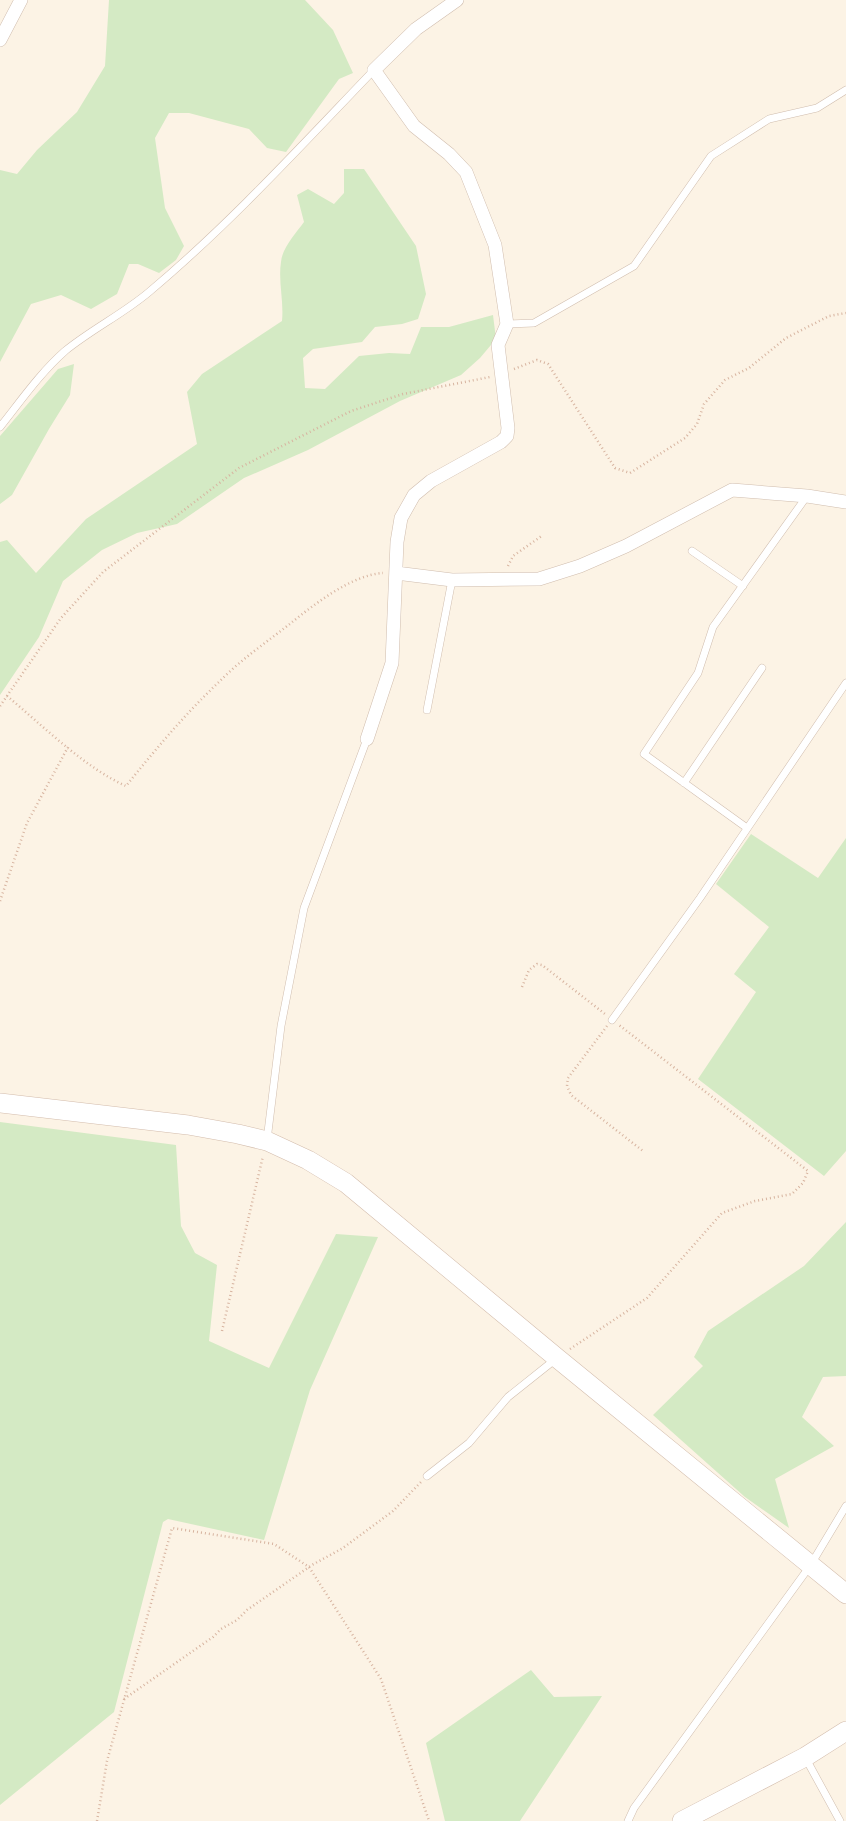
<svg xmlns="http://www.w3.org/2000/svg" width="846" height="1821" viewBox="0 0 846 1821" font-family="Signika,sans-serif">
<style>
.green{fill:#d4eac4}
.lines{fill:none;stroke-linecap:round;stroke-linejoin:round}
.lane-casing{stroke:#d0bdae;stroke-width:8}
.street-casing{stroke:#d0bdae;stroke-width:14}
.secondary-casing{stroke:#d3bcac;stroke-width:20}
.path{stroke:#d7b4a0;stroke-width:2.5;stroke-dasharray:1 3;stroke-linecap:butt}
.lane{stroke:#fff;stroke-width:7}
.street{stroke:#fff;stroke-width:13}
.secondary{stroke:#fff;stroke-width:19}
</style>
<rect width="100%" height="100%" fill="#fcf3e5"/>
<!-- green -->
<path class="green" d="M109 0H305L333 30 353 73 339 79 286 152 267 148 249 129 189 113H169L155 138 165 208 184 246 176 260 159 273 138 264H129L117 294 91 309 61 295 31 304 0 362V170L17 174 37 150 77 112 105 66Z
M344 169H364L416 246 426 294 418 319 402 324 375 327 362 342 313 349 303 358 305 388 325 389 359 356 389 353 410 354 421 327H449L493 315 496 339 480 358 461 375 400 401 308 450 244 478 177 524 137 533 102 550 63 581 39 637 0 695V542L7 540 36 573 86 519 197 444 187 392 202 374 282 321C284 301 278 281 281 262 282 248 296 233 304 222L297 195 308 189 334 204 344 193Z
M74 364 70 395 49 429 12 495 0 504V436L58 369Z
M751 834 818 878 846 838V1151L824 1176 698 1079 756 992 734 974 769 927 716 884Z
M0 1122 176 1145 181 1226 195 1253 217 1265 209 1341 269 1368 336 1234 378 1237 310 1390 264 1540 168 1519 163 1522 114 1712 0 1805Z
M846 1222V1376L823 1377 802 1417 834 1446 775 1479 789 1528 745 1497 653 1415 703 1366 694 1357 708 1331 804 1266Z
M531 1670 554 1697 602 1696 520 1821H445L426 1743Z"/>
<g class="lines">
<!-- lane casing -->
<g class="lane-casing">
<path id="lane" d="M507 324 534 323 634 266 711 156 769 119 817 108 846 90
M0 427C20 402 40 373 65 351 92 329 123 314 149 292 230 224 301 146 374 70
M692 551 743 586
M427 710 452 580
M684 783 762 668
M747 828 644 754 698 673 713 627 807 496
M612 1020 700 898 846 683
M267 1140 281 1026 304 908 367 739
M427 1476 469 1443 508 1397 557 1358
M805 1757 840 1821
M628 1821 634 1808 810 1566 846 1506"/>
</g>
<!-- street casing -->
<g class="street-casing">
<path id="street" d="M0 40 21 0
M396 573 452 580 539 579 580 566 626 546 732 490 807 496 846 502
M367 739 392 663 397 542 401 518 414 495 431 481 501 442 507 436 508 428 498 345 507 324 495 245 466 172 449 154 414 126 374 70 416 29 457 0"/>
</g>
<!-- secondary casing -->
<g class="secondary-casing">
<path id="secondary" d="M0 1103 188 1125 238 1134 267 1141 308 1160 346 1183 557 1358 846 1594
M682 1821 805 1757 846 1731"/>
</g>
<!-- path -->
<path class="path" d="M514 369 537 360 548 364 615 468 630 473 685 438 697 424 704 404 725 380 749 368 786 338 829 316 846 313
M508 566 513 556 543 535
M7 696C42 725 85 768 126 786 155 750 185 714 219 682 240 660 267 642 291 623 316 603 352 575 383 573
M0 706 61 618 103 572 239 468 351 411 403 394 490 377
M0 901 27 823 68 747
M522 987 529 970 537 964 542 965 605 1014
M607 1026 568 1078 567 1086 571 1095 643 1151
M222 1331 263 1156
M570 1349 647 1298 722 1213 755 1201 792 1194 803 1183 808 1171 619 1025
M124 1699 213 1637 221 1629 237 1620 247 1610 312 1565 343 1548 393 1511 421 1482
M97 1821 107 1761 172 1528 274 1544 309 1567 381 1679 429 1821"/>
<!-- lane -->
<use href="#lane" class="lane"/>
<!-- street -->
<use href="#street" class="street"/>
<!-- secondary -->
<use href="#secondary" class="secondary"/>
</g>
</svg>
